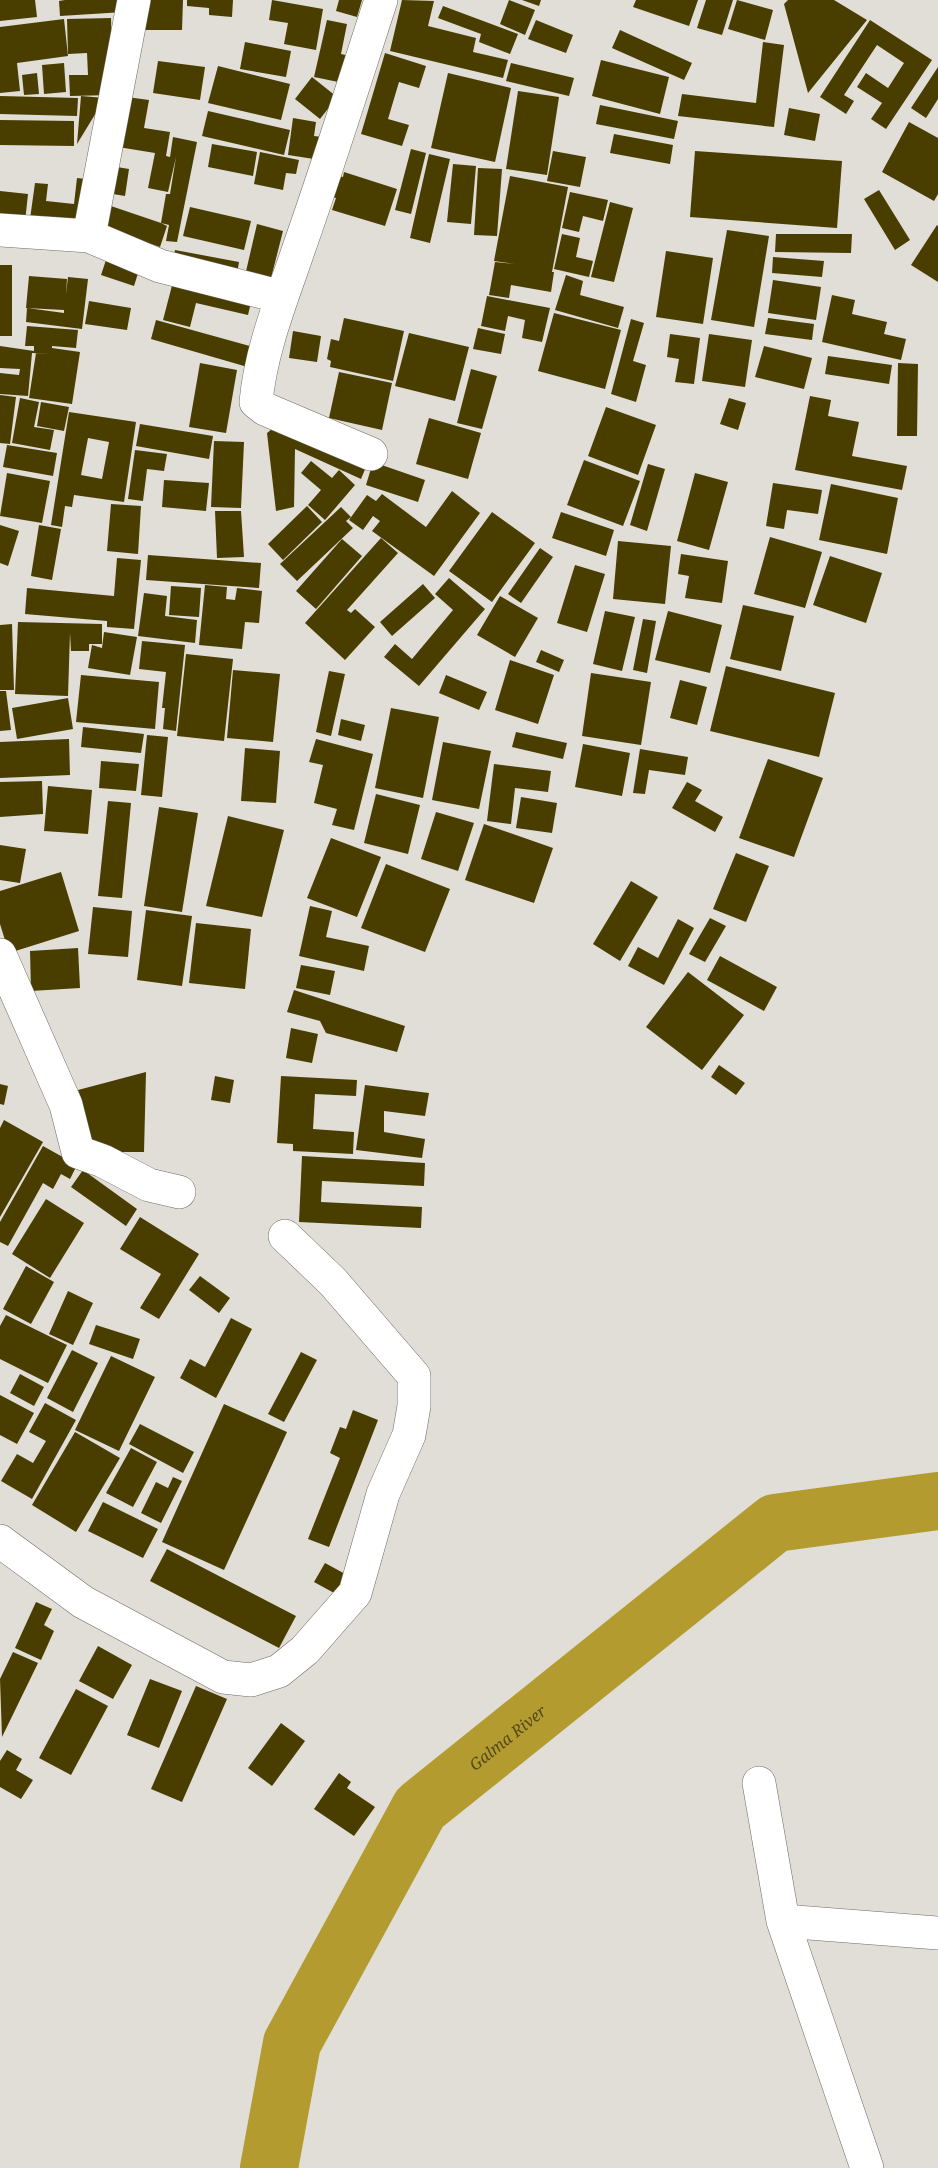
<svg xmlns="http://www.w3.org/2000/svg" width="938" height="2168" viewBox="0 0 938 2168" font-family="'Noto Serif',serif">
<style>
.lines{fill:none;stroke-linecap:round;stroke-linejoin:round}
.river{stroke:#b39b2f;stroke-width:58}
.building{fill:#493d00;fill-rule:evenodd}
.minor-casing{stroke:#6e6c65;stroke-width:34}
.minor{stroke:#fff;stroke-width:33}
.labels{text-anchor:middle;stroke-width:6;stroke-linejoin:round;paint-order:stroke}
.water-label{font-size:16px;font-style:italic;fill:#53491e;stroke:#edebe3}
</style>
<rect width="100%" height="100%" fill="#e0ded6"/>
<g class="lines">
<!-- river -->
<path class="river" id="s1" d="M269 2168 292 2043 420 1808 775 1523 938 1501"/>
</g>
<!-- building -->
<path class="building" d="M0 0H35L37 17 0 21Z
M65 0H124V12L60 16 59 1Z
M141 0H183L182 30H140Z
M187 0H233L232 17 209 15V8L187 6Z
M272 0 323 9 316 50 284 44 288 23 269 20Z
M339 0H362L357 17 336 11Z
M402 0 434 1 428 26 476 38 473 52 508 60 503 78 390 51Z
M509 0 535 10 525 35 500 24Z
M522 0H541L539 6Z
M636 0H698L689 26 633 7Z
M706 0H733L722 35 697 28Z
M737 0 773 10 765 40 728 29Z
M788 0H834L867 20 808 93 784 4Z
M443 6 518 34 510 54 479 42 481 34 438 18Z
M111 18 113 95 70 96 69 75H88L87 53 68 54 67 19Z
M64 19 68 56 17 63 20 91 0 93V27Z
M327 20 347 24 341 54 354 57 348 84 314 77Z
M536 20 573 35 566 53 528 39Z
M870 20 932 60 886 129 871 119 882 103 857 87 866 73 888 88 904 63 877 45 844 95 854 101 846 114 820 97Z
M620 30 692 63 684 80 612 48Z
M245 42 291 51 286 77 240 69Z
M763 42 784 45 774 127 678 116 682 94 756 103Z
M385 53 426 66 419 88 399 82 388 119 409 125 402 146 361 134Z
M601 60 669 77 660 114 592 96Z
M158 61 205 67 200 100 153 93Z
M64 63 66 92 44 94 42 65Z
M511 63 574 78 569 96 506 81Z
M218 66 290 84 281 120 208 103Z
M938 67V99L926 118 911 108Z
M37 73 39 94 24 95 22 75Z
M448 73 511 88 495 162 431 148Z
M312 77 337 97 320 119 295 99Z
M518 91 559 97 547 175 506 169Z
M0 96 78 98 77 116 0 114Z
M81 96 105 98 77 144Z
M127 97 149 100 144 128 170 132 166 156 170 157 173 137 197 142 177 242 166 241 169 225 161 223 167 226 160 247 100 227 108 205 161 223 166 194H170L176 157 168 192 148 188 155 153 118 147Z
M600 105 678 121 674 139 596 124Z
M789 108 820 114 815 141 784 135Z
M208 111 290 130 284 155 202 136Z
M293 118 316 122 314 136 331 138 327 161 288 155Z
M0 120 74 121V146L0 145Z
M909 122 938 138V194L934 201 882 172Z
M614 134 673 145 670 164 610 153Z
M212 144 257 152 253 176 208 167Z
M411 149 426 153 411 214 395 210Z
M553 151 586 157 580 187 547 181Z
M695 151 842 161 837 228 690 217Z
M260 152 299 160 296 174 286 173 283 190 254 184Z
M429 154 450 159 430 243 410 238Z
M453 164 476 166 471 224 447 222Z
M111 166 129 169 125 196 107 193Z
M478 168 502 169 497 236 474 235Z
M344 172 397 189 385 226 332 210 336 198 329 196 336 175 343 177Z
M510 176 568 187 552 272H554L551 292 511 285 509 298 489 295 495 262 515 264 494 261Z
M77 178 95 180 89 227 30 219 35 183 48 184 46 201 74 204Z
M879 190 910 240 895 250 864 199Z
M0 191 28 194 25 222 0 220Z
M570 192 608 200 603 221 583 216 579 232 562 228Z
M610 202 633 208 614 282 591 277Z
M190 207 251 221 244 250 183 236Z
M257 224 283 231 269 286 244 280Z
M937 225 938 226V282L911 265Z
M727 230 769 236 754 327 711 320Z
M562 234 580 238 576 257 593 261 589 277 554 269Z
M776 234H852L851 253 775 252Z
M175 250 239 262 236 280 171 268Z
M666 251 713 258 703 324 656 317Z
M108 254 141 264 134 286 101 275Z
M773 257 824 261 822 277 772 273Z
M0 265H12V336H0Z
M175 274 253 294 248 315 196 303 190 327 163 320Z
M566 275 583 281 580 295 624 307 618 328 555 310Z
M29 276 67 279 66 294 68 277 88 279 82 329 26 322 27 308 64 313V310L26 308Z
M773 280 821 287 816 320 768 313Z
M832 295 855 300 852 314 887 322 884 334 906 339 901 360 822 342Z
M487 296 550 308 542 342 522 338 525 320 508 316 505 331 481 326Z
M89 301 131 308 127 330 85 324Z
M554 313 621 330 605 389 538 371Z
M344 318 404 331 393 381 330 367 331 361 327 359 331 339 339 341Z
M768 318 814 324 812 340 765 334Z
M631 319 644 323 633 361 646 365 636 402 611 394Z
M156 320 257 348 251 368 151 339Z
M27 326 78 330 76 348 52 346V348L80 352 72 404 29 398 36 353 52 354 32 353 28 396 0 394V373L19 375 20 369 0 368V346L34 351V346H25Z
M478 328 505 334 501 354 473 349Z
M293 331 321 336 317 362 289 358Z
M409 333 469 347 455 401 395 386Z
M670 334 700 338 694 384 675 382 679 359 667 357Z
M709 334 752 340 745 387 702 381Z
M764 346 812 358 804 389 755 377Z
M828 356 892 365 889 384 825 374Z
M200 363 237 370 226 433 189 427Z
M898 363 918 364 917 436H897Z
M471 369 497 376 482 429 457 423Z
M339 372 392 383 382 430 329 418Z
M0 395 16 397 10 444 0 443Z
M810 396 831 400 828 416 859 422 852 456 907 466 902 490 795 470Z
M20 398 39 402 34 427 54 430 50 450 12 443Z
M729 398 746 403 738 430 720 424Z
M41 402 69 407 64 431 37 426Z
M606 407 656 425 638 475 588 456Z
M69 412 136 422 124 502 74 495 72 507 65 506 62 527 51 525ZM88 438 109 442 102 479 81 475Z
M429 418 481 433 468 479 416 464Z
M281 422 369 460 361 479 295 449 294 507 276 511 267 433Z
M140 424 213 436 209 459 136 446Z
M214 441 244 442 241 508 211 507Z
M7 445 57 453 53 476 3 467Z
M135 450 167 454 164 471 147 469 143 501 128 499Z
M584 460 640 481 623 526 567 505Z
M311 461 332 478 339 470 355 485 325 520 308 505 321 490 301 473Z
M373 462 425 480 418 502 366 485Z
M648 464 665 469 647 531 630 525Z
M7 473 50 481 42 523 0 516Z
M695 473 728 482 709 550 677 541Z
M164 480 209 483 206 511 162 507Z
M773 483 822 490 818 514 787 510 784 529 766 526Z
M831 484 898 498 887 554 819 540Z
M452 491 480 513 434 576 372 531 380 521 373 516 363 530 349 520 367 495 376 501 382 494 426 527Z
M111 504 141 506 138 554 107 551Z
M307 506 322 522 283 560 268 544Z
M341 507 351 517 346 521 353 528 297 581 280 564Z
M215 511H241L244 557 217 558Z
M492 512 535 543 492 602 449 571Z
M561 512 614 530 606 556 552 538Z
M0 525 19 531 8 566 0 563Z
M39 525 61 529 52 580 31 576Z
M770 537 822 552 805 608 754 594Z
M381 538 398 553 347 610 351 613 355 609 375 627 345 660 305 623Z
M342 539 362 556 316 609 296 591Z
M618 541 671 546 665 604 613 599Z
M540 548 553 557 521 603 508 594Z
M681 554 728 561 722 603 685 598 689 576 678 574Z
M148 555 261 563 259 588 146 580Z
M830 556 882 573 866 623 813 605Z
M117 558 141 560 134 629 107 627V621L25 614 27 588 114 596Z
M575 565 605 574 587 632 557 623Z
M449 578 485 609 419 686 384 657 395 644 412 659 453 610 435 594Z
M423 584 435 598 392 636 380 622Z
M205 585 227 587 226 599 235 600 237 588 262 591 259 623 245 622 242 649 199 645Z
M171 586 201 588 199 617 169 615Z
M144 593 167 596 165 616 197 620 195 643 138 636Z
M500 596 538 618 515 657 477 635Z
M743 605 794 616 781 671 730 659Z
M605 611 635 617 622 671 593 664Z
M668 611 722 625 710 673 655 660Z
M643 619 656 621 647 673 633 670Z
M18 622 102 624V644H89V651H71L70 633 68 696 15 694Z
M12 624 14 690H0V625Z
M104 632 137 637 130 675 88 668 92 645 102 648Z
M142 641 185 645 176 731 163 729 165 708H162L166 672 139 669Z
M541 650 564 660 559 672 536 662Z
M186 654 233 659 224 741 177 736Z
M510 660 554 675 538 724 495 710Z
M726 666 835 693 819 757 710 731Z
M233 670 280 674 273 742 227 738Z
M329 671 345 674 331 736 316 732Z
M591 673 651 682 641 745 582 736Z
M81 675 159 682 155 729 76 722Z
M446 675 487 692 479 710 439 693Z
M680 680 707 687 697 725 670 718Z
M0 691H6L11 730 0 731Z
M68 698 73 729 17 739 12 708Z
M391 708 439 717 423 798 375 788Z
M341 719 365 725 361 741 338 735Z
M83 727 144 734 141 753 81 747Z
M516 732 567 743 563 759 512 747Z
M147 735 168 737 162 797 141 795Z
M69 739 70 775 0 778V742Z
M316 739 373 754 354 830 332 825 337 809 314 803 323 765 309 762Z
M443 742 491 751 479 809 432 800Z
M583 744 630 753 622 796 575 787Z
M245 748 280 751 276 803 241 801Z
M640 749 688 757 685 775 649 770 645 794 633 793Z
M768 759 823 778 794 857 739 838Z
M101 761 139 764 136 791 99 788Z
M494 764 551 771 548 792 515 788 511 824 487 821Z
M42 781 43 814 0 817V782Z
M687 782 702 790 695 801 723 817 715 832 672 808Z
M48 786 92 790 88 834 44 831Z
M376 794 420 805 408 854 364 843Z
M521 797 557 803 552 833 516 828Z
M108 801 131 803 122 898 98 896Z
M159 807 198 813 182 912 144 906Z
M436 812 474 823 458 871 421 859Z
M228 816 284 830 262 917 206 906Z
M484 824 553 848 534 903 465 880Z
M331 838 381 857 357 917 307 898Z
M0 845 26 849 20 883 0 880Z
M736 853 769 866 746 922 713 909Z
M386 864 450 889 425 952 361 928Z
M61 872 79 931 9 953 0 924V891Z
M631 881 658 897 620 961 593 944Z
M310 906 332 911 326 937 369 946 364 971 299 956Z
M93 907 132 911 128 957 88 954Z
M146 910 192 916 182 986 137 980Z
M710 918 726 926 705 962 689 954Z
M678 919 694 928 664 985 628 966 638 947 658 958Z
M196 923 251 929 245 989 189 983Z
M78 948 80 988 31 991 30 951Z
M720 956 777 987 764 1011 707 980Z
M301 965 335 971 330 995 296 988Z
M688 972 744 1015 702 1070 646 1027Z
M294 990 405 1026 397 1052 326 1033 320 1021 287 1012Z
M291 1028 318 1034 312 1063 286 1058Z
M719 1065 745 1083 736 1095 711 1077Z
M146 1072 144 1152H86L74 1104H83L78 1090Z
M215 1076 234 1080 230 1103 211 1100Z
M281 1076 357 1080 356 1096 315 1094 313 1129 354 1132 353 1154 293 1151V1144L277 1143Z
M0 1084 8 1086 4 1105 0 1104Z
M365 1085 429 1093 425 1116 384 1111V1132L425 1139 422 1158 356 1150Z
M4 1120 43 1142 0 1217V1128Z
M43 1146 77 1165 70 1179 61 1174 53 1189 43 1183 8 1246 0 1242V1222Z
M302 1156 425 1163 424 1186 322 1181 321 1202 422 1207 421 1228 299 1222Z
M83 1170 137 1209 126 1226 71 1187Z
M46 1199 84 1223 50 1278 12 1254Z
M140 1217 199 1254 159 1319 140 1308 161 1274 120 1249Z
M26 1266 54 1282 31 1324 3 1309Z
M200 1276 230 1298 219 1313 189 1290Z
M68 1291 93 1303 73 1345 49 1334Z
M6 1315 67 1345 48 1383 0 1359V1326Z
M231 1318 252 1329 216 1398 180 1378 190 1359 205 1367Z
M96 1325 140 1339 133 1359 89 1344Z
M72 1350 98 1363 73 1412 47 1398Z
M301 1352 317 1360 284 1422 268 1414Z
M111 1356 155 1377 119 1451 75 1430Z
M20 1374 44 1387 34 1406 10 1393Z
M0 1395 34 1413 17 1444 0 1435Z
M45 1403 76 1420 32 1499 1 1481 17 1454 33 1463 46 1441 29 1432Z
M224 1404 287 1432 224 1570 162 1542Z
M353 1410 378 1420 329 1547 308 1539 340 1458 330 1453 340 1427 346 1429Z
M140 1424 194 1452 183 1473 129 1444Z
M75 1432 120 1458 76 1532 32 1505Z
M131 1448 157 1462 133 1507 106 1493Z
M173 1477 182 1481 161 1523 141 1513 156 1482 168 1488Z
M103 1502 158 1529 143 1558 88 1531Z
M167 1549 296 1616 279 1648 150 1581Z
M325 1563 347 1575 336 1594 314 1582Z
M36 1602 52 1609 44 1625 54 1631 41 1660 15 1648Z
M98 1646 132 1665 113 1699 79 1681Z
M13 1652 38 1663 2 1737 0 1679Z
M150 1679 182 1691 159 1748 127 1735Z
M196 1686 227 1699 182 1802 151 1789Z
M76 1689 108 1706 71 1775 39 1758Z
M281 1723 305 1741 272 1786 248 1768Z
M7 1750 22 1759 16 1770 33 1780 21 1799 0 1787V1761Z
M339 1773 351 1782 347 1788 375 1807 354 1836 314 1809Z"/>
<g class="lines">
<!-- minor casing -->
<g class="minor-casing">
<path id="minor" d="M0 230 89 236 160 266 282 297
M89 236 134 0
M371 454 265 409 256 402C261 348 282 299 299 248 328 166 354 83 381 0
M0 955 66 1105 78 1152 103 1161 149 1185 179 1192
M0 1541 83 1602 223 1677 251 1680 279 1671 305 1650 355 1593 383 1494 409 1435 414 1406V1376L333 1282 285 1236
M759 1783 783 1921 867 2168
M783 1921 938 1933"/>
</g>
<!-- minor -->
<use href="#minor" class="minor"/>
</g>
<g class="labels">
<!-- water labels -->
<g class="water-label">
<text dy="6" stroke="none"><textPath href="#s1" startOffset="507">Galma River</textPath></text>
</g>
</g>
</svg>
